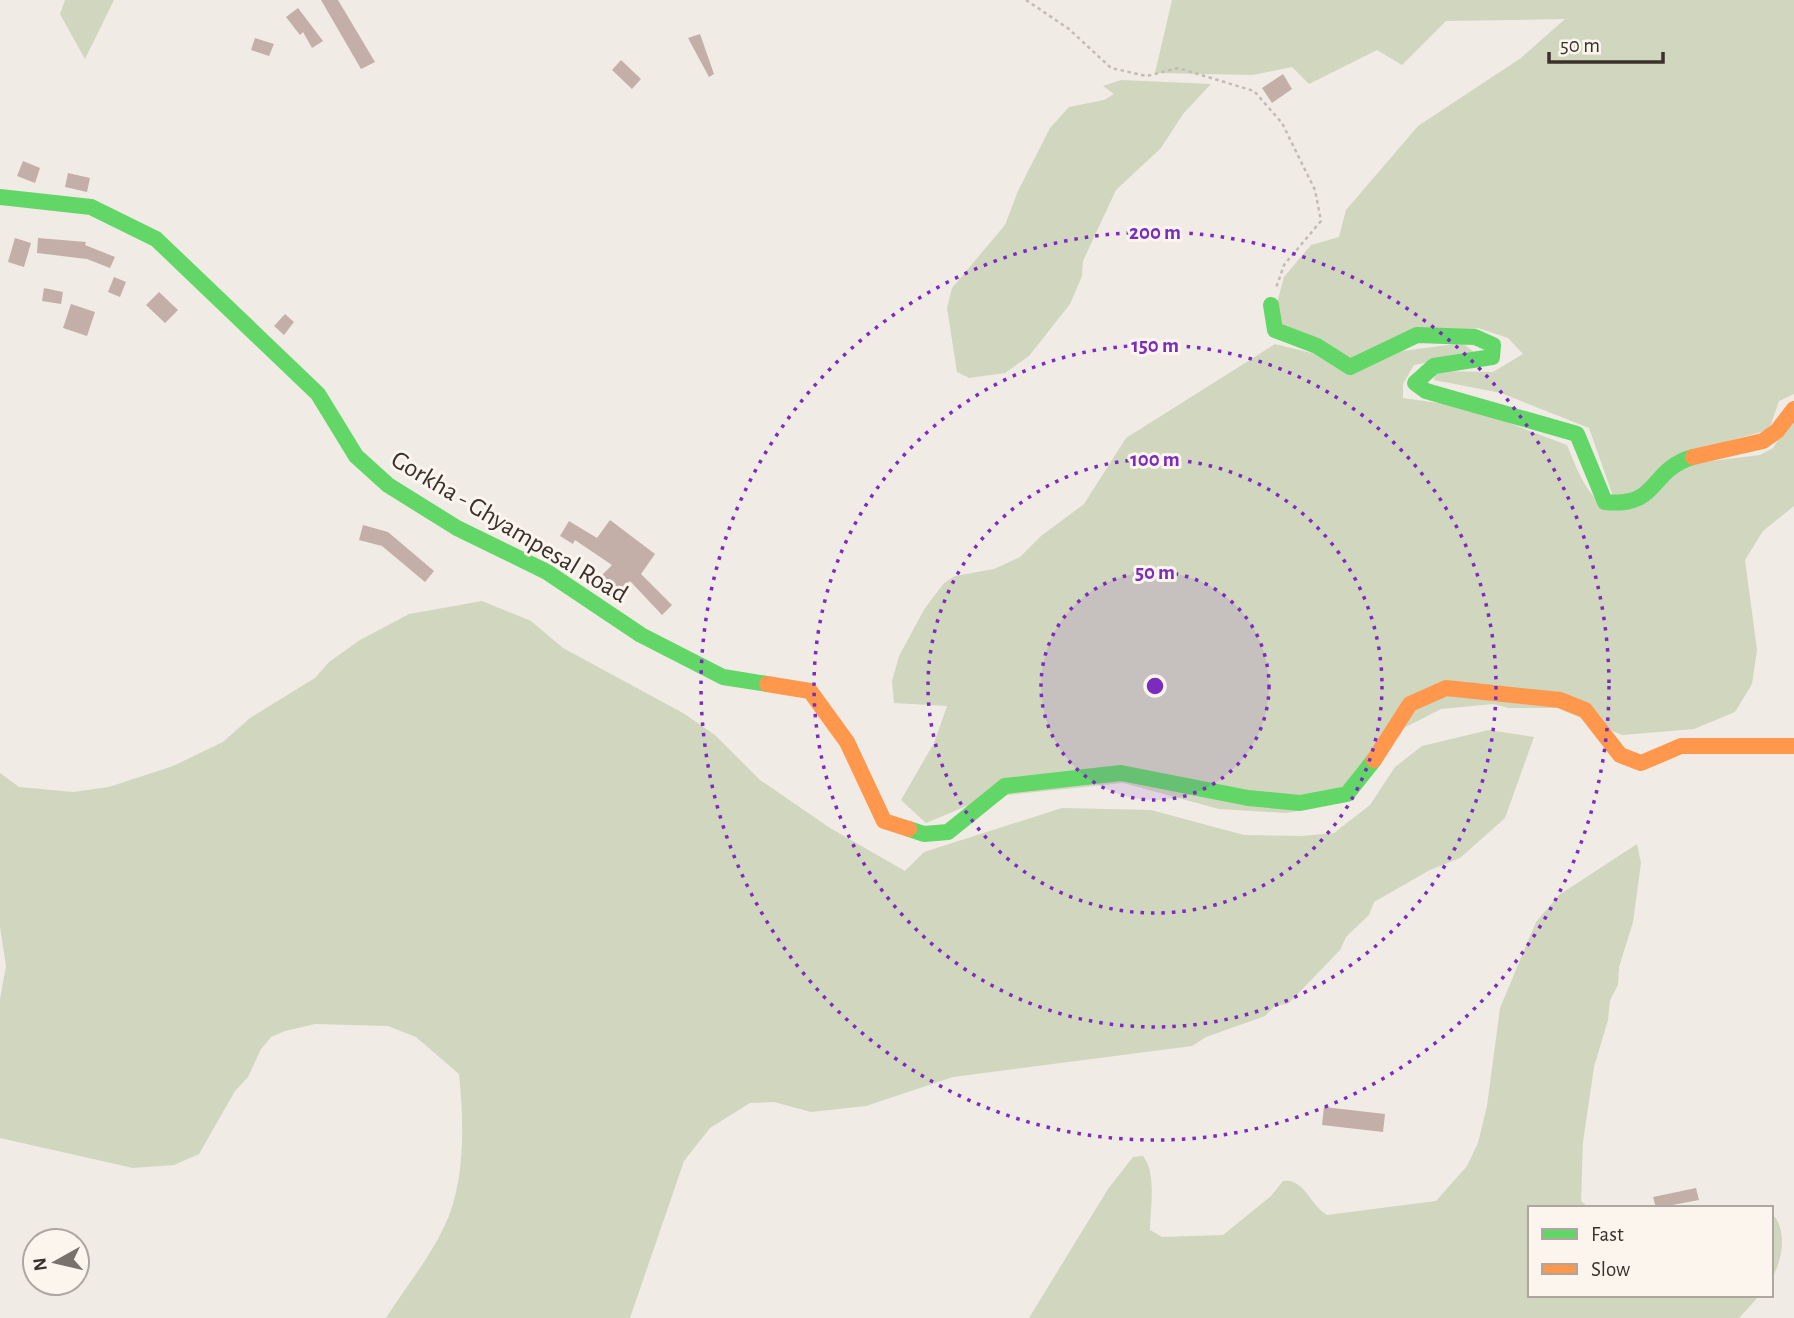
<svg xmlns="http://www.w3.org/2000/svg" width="1794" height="1318" viewBox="0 0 1794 1318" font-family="'Alegreya Sans',sans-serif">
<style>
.green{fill:#d1d6bf}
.building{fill:#c3afa7}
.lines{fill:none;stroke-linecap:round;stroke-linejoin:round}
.path{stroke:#c2bbb6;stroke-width:2.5;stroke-dasharray:3.5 3.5;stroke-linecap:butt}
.fast{stroke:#63d668;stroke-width:16}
.slow{stroke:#ff974d;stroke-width:16}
.ring{fill:none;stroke:#7b2cbf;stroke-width:3.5;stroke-dasharray:3.5 7}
.labels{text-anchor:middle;stroke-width:6;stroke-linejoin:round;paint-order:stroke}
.street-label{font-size:26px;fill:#3b302b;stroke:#fbf5ee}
.centre{fill:#7b2cbf;stroke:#fbf5ee;stroke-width:3.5}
.ring-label{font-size:21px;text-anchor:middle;font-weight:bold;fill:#7b2cbf;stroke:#fbf5ee;stroke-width:6;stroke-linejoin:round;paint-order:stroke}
</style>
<rect width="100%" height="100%" fill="#f0ebe5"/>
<!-- green -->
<path class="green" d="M65 0H114L85 59 60 14Z
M1172 0H1794V394L1779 401 1769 430 1724 442 1641 495 1614 499 1589 428 1501 393 1434 380 1436 371 1493 372 1523 354 1508 338 1478 328 1353 359 1290 333 1274 314 1284 277 1311 245 1339 237 1346 210 1418 126 1521 58 1565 19 1446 21 1402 65 1377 50 1309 84 1292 67 1253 75 1155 73Z
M1121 80 1211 84 1183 114 1161 148 1116 190 1083 261 1082 276 1070 304 1029 356 1005 373 969 378 957 372 947 308 952 288 1005 225 1018 191 1050 128 1069 107 1104 100 1114 94 1103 86Z
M1463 343 1476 354 1414 365 1403 384V398L1467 407 1567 445C1577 469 1586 496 1609 509L1678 469 1703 462 1760 455 1773 448 1794 417V506L1763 531 1745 560 1757 650 1752 684 1735 712 1694 729 1622 735 1557 708H1509L1493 704 1441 709 1398 731 1364 770 1315 808 1286 813 1219 809 1123 783 988 797 926 823 901 800 934 743 947 706 894 703 892 681 899 656 925 608 944 583 955 576 994 569 1020 557 1041 536 1084 504 1126 438 1275 344 1316 354 1338 369 1402 351Z
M482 601 531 621 563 648 683 713 715 735 760 780 830 828 905 871 924 852 1062 808 1151 810 1244 835 1302 836 1334 833 1370 805 1395 767 1422 746 1489 730 1534 737 1505 818 1460 858 1430 870 1374 902 1369 915 1346 937 1340 950 1288 1004 1276 1005 1265 1016 1206 1037 1192 1046 953 1077 866 1106 811 1112 774 1102 750 1103 710 1128 684 1161 630 1318H386C405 1288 429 1259 444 1227 466 1182 464 1122 459 1074L416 1037 388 1026 315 1024 285 1031 271 1037 261 1049 248 1077 235 1091 199 1154 174 1165 133 1168 0 1138V999L6 966 0 927V773L19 787 73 792 109 787 173 766 223 742 250 718 315 678 329 662 360 640 409 614Z
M1637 844 1641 863 1633 922 1619 967 1618 985 1610 1000 1608 1020 1594 1067 1583 1142 1581 1201 1589 1208H1530V1295H1760L1739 1318H1029L1108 1189 1133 1157 1143 1156C1157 1173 1150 1209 1150 1230L1162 1237 1223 1235 1271 1196 1283 1181C1304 1178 1310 1205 1327 1215L1436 1201 1467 1166 1478 1143 1487 1106 1500 1008 1536 922 1559 895Z
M1775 1217C1787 1233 1782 1263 1771 1279V1218Z"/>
<!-- building -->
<path class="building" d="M321 0H338L375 62 361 69Z
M298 8 323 41 312 48 303 32 300 35 286 17Z
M700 34 714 74 709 77 688 38Z
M255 38 274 44 269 56 251 50Z
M621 60 641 79 632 89 612 70Z
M1283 74 1292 89 1272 103 1262 88Z
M23 161 40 168 35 183 17 176Z
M68 173 90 178 87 192 65 187Z
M15 238 31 243 24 267 8 262Z
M38 238 86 242 85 245 115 257 110 268 87 259 37 253Z
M114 277 126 282 120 297 108 292Z
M44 288 63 292 61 304 42 301Z
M159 292 178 310 165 323 146 305Z
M71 304 95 312 87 336 63 328Z
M285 314 294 322 284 335 274 326Z
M610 520 655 554 641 574 672 605 662 615 630 581 617 593 601 576 612 565 575 540 573 544 560 536 569 521 597 538Z
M363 525 388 532 434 571 425 582 382 546 359 540Z
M1324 1107 1385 1114 1383 1132 1322 1125Z
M1696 1188 1699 1200 1656 1208 1653 1197Z"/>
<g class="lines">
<!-- path -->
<path class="path" d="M1026 0 1069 29 1111 68 1147 76 1178 68 1254 91 1282 123 1315 190 1321 221 1284 265 1276 288"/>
<!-- fast -->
<path class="fast" d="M0 197 91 207 156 239 318 394 356 456 388 485 457 528 547 572 641 635 723 677 767 684
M1271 305 1275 330 1317 346 1350 367 1417 335 1475 337 1493 345 1492 357 1434 366 1415 383 1426 391 1577 434 1605 502C1660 508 1648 470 1693 457
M909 829 924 834 948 832 1005 786 1121 773 1248 798 1300 803 1347 794 1374 760"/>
<!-- slow -->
<path class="slow" d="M1693 457 1763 441 1777 431 1794 409
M767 684 810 691 847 742 884 821 909 829
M1374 760 1410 704 1446 688 1560 700 1585 710 1620 755 1641 763 1681 746H1794"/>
</g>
<!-- distance rings -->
<circle cx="1155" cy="686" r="114" fill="#7b2cbf" fill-opacity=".12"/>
<g class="ring">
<circle cx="1155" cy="686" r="114"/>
<circle cx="1155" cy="686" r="227"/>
<circle cx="1155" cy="686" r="341"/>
<circle cx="1155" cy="686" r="454"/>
</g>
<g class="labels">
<!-- street labels -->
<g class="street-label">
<text transform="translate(510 526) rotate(31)" y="9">Gorkha - Ghyampesal Road</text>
</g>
</g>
<circle cx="1155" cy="686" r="10" class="centre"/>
<g class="ring-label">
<text x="1155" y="239">200 m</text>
<text x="1155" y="352">150 m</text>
<text x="1155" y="466">100 m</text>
<text x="1155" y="579">50 m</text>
</g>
<!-- legend -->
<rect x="1528" y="1206" width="245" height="91" fill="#fbf5ee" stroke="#aea6a0" stroke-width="2"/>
<rect x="1542" y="1229" width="35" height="10" fill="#63d668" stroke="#aea6a0" stroke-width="2"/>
<text x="1591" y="1241" font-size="21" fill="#3b302b">Fast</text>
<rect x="1542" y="1264" width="35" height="10" fill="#ff974d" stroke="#aea6a0" stroke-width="2"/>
<text x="1591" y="1276" font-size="21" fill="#3b302b">Slow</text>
<!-- north arrow -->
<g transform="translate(56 1262) rotate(262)"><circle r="33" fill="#fbf5ee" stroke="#aea6a0" stroke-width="2"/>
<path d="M0-5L12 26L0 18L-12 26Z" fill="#7a716c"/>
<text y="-10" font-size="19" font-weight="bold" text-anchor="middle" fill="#3b302b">N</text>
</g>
<!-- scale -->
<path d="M1549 52v10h114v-10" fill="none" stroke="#3b302b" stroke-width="3.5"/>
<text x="1560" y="52" font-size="21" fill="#3b302b" stroke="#fbf5ee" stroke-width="5" paint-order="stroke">50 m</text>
</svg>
